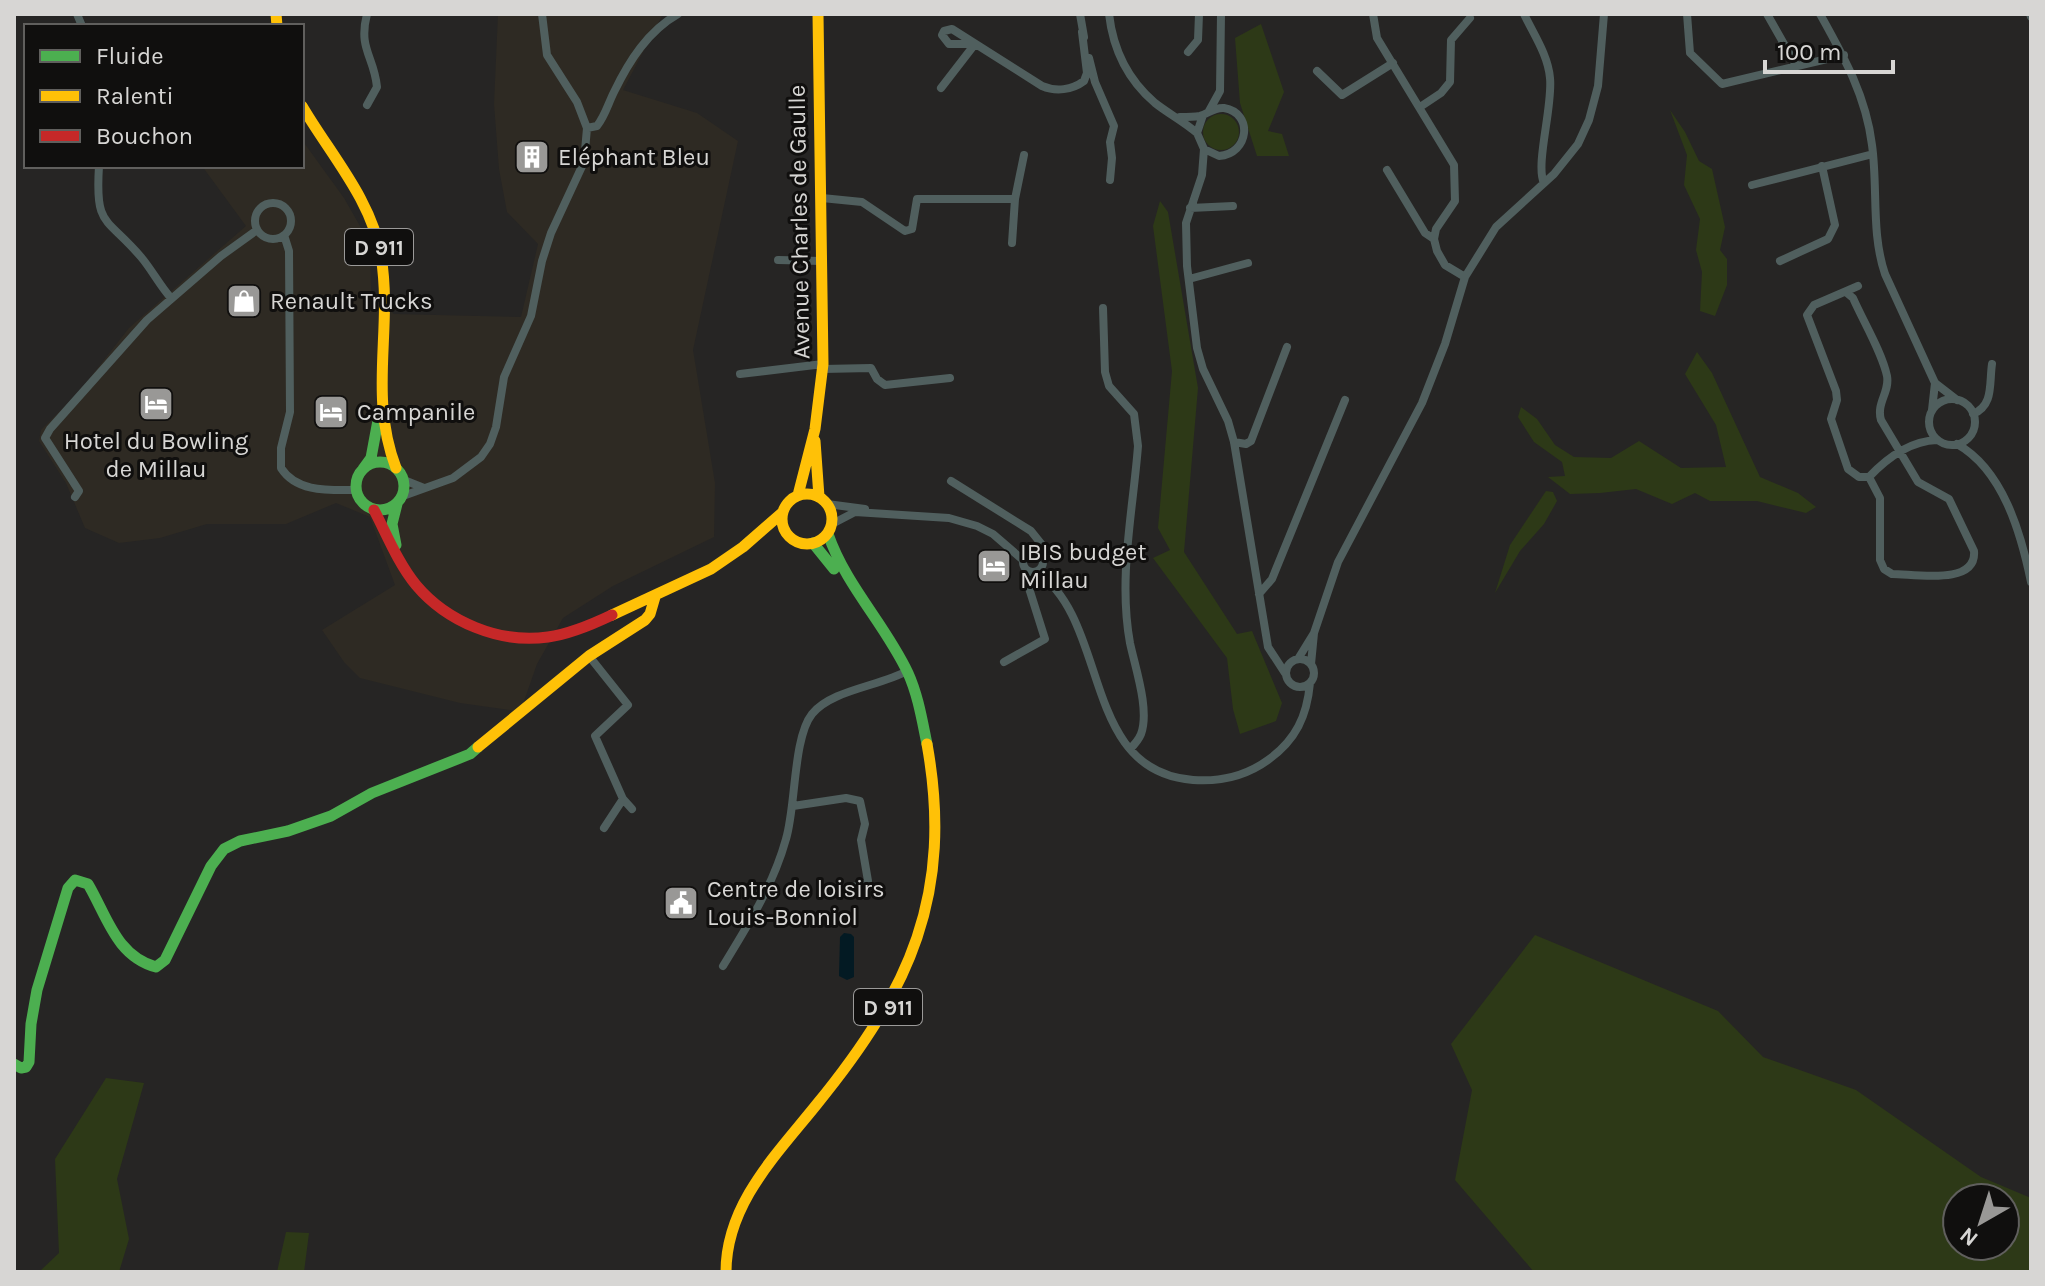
<svg xmlns="http://www.w3.org/2000/svg" width="2045" height="1286" viewBox="0 0 2045 1286" font-family="Karla,sans-serif">
<style>
.built{fill:#2e2a23}
.green{fill:#2d3917;fill-rule:evenodd}
.water{fill:#031a23}
.lines{fill:none;stroke-linecap:round;stroke-linejoin:round}
.street{stroke:#505f5e;stroke-width:8}
.fast{stroke:#4caf50;stroke-width:11}
.slow{stroke:#ffc107;stroke-width:11}
.jam{stroke:#c62828;stroke-width:11}
.labels{text-anchor:middle;stroke-width:6;stroke-linejoin:round;paint-order:stroke}
.shield{fill:#100f0e;stroke:#9b9a99;stroke-width:2}
.shield-label{font-size:22px;font-weight:bold;fill:#d7d6d4}
.poi-label{font-size:24px;fill:#d7d6d4;stroke:#100f0e;text-anchor:start}
.street-label{font-size:24px;fill:#d7d6d4;stroke:#100f0e}
</style>
<rect width="100%" height="100%" fill="#262524"/>
<!-- built -->
<path class="built" d="M498 14H663L623 90 697 113 738 141 693 350 715 483 714 537 613 586 563 618 537 664 523 704 517 711 460 703 360 678 344 662 322 630 395 585 370 517 336 503 286 524H207L160 538 119 543 85 528 66 483 39 441 41 430 78 393 129 328 246 226 202 166H302V140L344 198 364 233 370 254 371 293 394 314 521 317 538 244 507 212 499 169 494 104Z"/>
<!-- green -->
<path class="green" d="M1261 24 1284 92 1268 131 1282 134 1289 156H1257L1240 103 1235 38Z
M1670 110 1685 132 1699 161 1712 169 1725 227 1720 250 1727 259V285L1715 316 1700 311 1702 272 1696 250 1700 219 1684 185 1687 155Z
M1203 132a18 18 0 1 1 36 0a18 18 0 1 1-36 0Z
M1160 201 1168 212 1198 388 1184 552 1237 634 1252 631 1282 703 1276 721 1240 734 1233 709 1227 658 1153 558 1170 550 1158 528 1172 371 1153 226Z
M1697 352 1712 373 1760 477 1798 493 1816 507 1806 513 1757 501H1710L1695 493 1672 504 1636 489 1600 493 1570 494 1548 477 1565 476 1562 462 1534 442 1518 417 1521 407 1537 419 1555 445 1574 457 1611 458 1639 441 1681 468 1726 467 1716 425 1685 374Z
M1546 491 1553 492 1557 501 1544 524 1520 551 1495 593 1510 545Z
M1535 935 1718 1011 1763 1057 1856 1090 1981 1177 2031 1198V1272H1534L1455 1180 1472 1090 1451 1044ZM2005 1198V1246H1957V1198Z
M106 1078 144 1083 117 1179 129 1239 119 1272H39L59 1253 55 1159Z
M286 1232 309 1233 304 1272H277Z"/>
<!-- water -->
<path class="water" d="M844 933 851 934 854 937V977L847 980 839 976 840 937Z"/>
<g class="lines">
<!-- street -->
<path class="street" d="M77 14 82 26
M1080 14 1084 37
M1109 14C1113 49 1128 80 1155 103 1169 114 1183 121 1197 133
M1373 14 1377 38 1454 165 1455 201 1436 229 1434 239 1437 251 1445 265 1465 277
M1524 14C1534 35 1548 55 1550 78 1553 106 1535 165 1544 183
M1687 14 1690 53 1722 84 1844 55
M1767 14 1797 67
M1820 14C1844 57 1866 96 1872 145 1878 188 1871 233 1885 274L1935 383 1957 400
M2030 14 2031 17
M975 44H949L942 35 944 31 952 29 1042 86C1056 92 1072 90 1084 81L1087 73 1082 32
M1188 52 1198 40 1199 14
M1089 58 1095 82 1114 126 1110 142 1112 158 1110 180
M1317 71 1342 95 1393 63
M941 88 975 44
M367 105 377 87C374 56 358 49 367 14
M1420 107 1441 93 1450 82 1451 40 1470 18
M1209 111 1220 91 1221 14
M1180 117C1186 117 1193 117 1200 116 1208 114 1214 107 1224 108 1254 113 1249 154 1219 156L1204 149 1197 133 1203 115
M587 128 597 126C605 116 608 104 614 92 629 61 648 31 678 14
M1204 149 1202 175 1186 223 1187 266 1197 348 1203 369 1228 421 1234 442 1268 647 1285 673
M99 166C95 228 106 216 141 257 152 270 160 286 171 298
M1387 170 1425 233 1434 239
M1752 185 1873 154
M822 198 862 202 905 231 912 229 917 199H1015L1012 243
M1015 199 1024 155
M255 221a18 18 0 1 1 36 0a18 18 0 1 1-36 0Z
M1190 208 1233 206
M284 235 289 251 290 412 281 448V468C297 493 330 490 357 490
M778 260 822 261
M1780 261 1828 239 1835 225 1822 166
M1189 279 1248 263
M1858 286 1814 305 1807 315 1836 391 1837 400 1831 419 1848 469 1859 477H1869C1887 458 1911 441 1937 440
M1847 293 1853 298C1863 321 1882 352 1887 376 1890 392 1876 403 1881 420L1918 482 1949 499 1974 551C1977 586 1915 574 1892 574L1884 569 1880 560V498L1869 477
M1103 308 1105 372 1109 386 1134 414 1138 446C1133 511 1118 578 1130 643 1135 667 1150 710 1141 734 1139 739 1134 745 1130 749
M823 369 871 368 877 379 885 385 950 378
M740 374 823 364
M1929 422a23 23 0 1 1 46 0a23 23 0 1 1-46 0Z
M1932 410 1935 383
M1973 414C1994 405 1989 384 1992 364
M1234 442 1246 444 1251 441 1287 347
M1957 444C2003 470 2021 533 2031 582
M404 480 424 488
M951 481 1031 531 1043 546 1039 554
M403 496 453 478 481 457 490 444 496 427 504 377 531 316 542 261 551 233 584 162 587 128 577 102 547 55 542 14
M75 497 79 491 45 438 50 429 147 320 221 256 257 230
M827 504 865 509
M832 524 855 512 949 518 977 526 993 534 1023 560
M1023 562a10 10 0 1 1 20 0a10 10 0 1 1-20 0Z
M1037 572C1111 623 1080 771 1193 780 1221 782 1246 776 1268 760 1296 740 1307 716 1310 683
M1259 594 1272 579 1345 400
M1314 633 1338 562 1422 403 1445 344 1465 277 1496 227 1554 174 1578 144 1589 120 1598 86 1604 14
M589 656 628 705 595 736 623 799 604 828
M1286 673a14 14 0 1 1 28 0a14 14 0 1 1-28 0Z
M1298 659 1314 633 1311 664
M1004 662 1045 639 1028 585 1030 572
M623 799 632 809
M793 806 846 798 860 801 865 824 861 840 868 881 864 885 840 889
M723 966C748 925 773 886 786 839 796 806 793 738 812 714 831 690 880 686 907 671"/>
<!-- fast -->
<path class="fast" d="M356 486a24 24 0 1 1 48 0a24 24 0 1 1-48 0Z
M363 469 371 458 379 415
M828 534C846 586 885 624 908 673 918 695 922 720 927 744
M813 543 834 569
M396 545 392 524 397 504
M14 1064 21 1068 26 1067 29 1062 31 1024 37 990 68 888 75 880 88 884C107 916 116 956 156 967L165 960 211 866 224 849 240 841 288 831 331 816 372 793 470 754 478 747"/>
<!-- slow -->
<path class="slow" d="M276 14 277 26
M302 106C330 154 372 200 381 256 393 330 368 394 396 468
M815 441 819 497
M782 519a25 25 0 1 1 50 0a25 25 0 1 1-50 0Z
M798 495 815 429 823 364 818 14
M612 615 711 569 743 547 783 512
M478 747 589 656 645 620 650 614 655 597
M726 1272C726 1204 777 1154 817 1104 910 990 954 894 927 744"/>
<!-- jam -->
<path class="jam" d="M374 510C387 535 398 563 416 585 447 622 500 644 548 637 570 634 591 625 612 615"/>
</g>
<!-- icons -->
<defs>
<g id="building-square" transform="scale(1.8)"><rect x="-9" y="-9" width="18" height="18" rx="4" fill="#999896" stroke="#100f0e"/><path d="M-4-6H4V6H1V3H-1V6H-4ZM-2.5-4.3h1.7v1.8h-1.7ZM.8-4.3h1.7v1.8H.8ZM-2.5-1h1.7V.8h-1.7ZM.8-1h1.7V.8H.8Z" fill="#fff"/></g>
<g id="shop-square" transform="scale(1.8)"><rect x="-9" y="-9" width="18" height="18" rx="4" fill="#999896" stroke="#100f0e"/><path d="M-5-2.5h2.3a2.7 3.5 0 0 1 5.4 0H5L5.5 6h-11ZM-1.5-2.5h3a1.5 2.3 0 0 0-3 0Z" fill="#fff"/></g>
<g id="hotel-square" transform="scale(1.8)"><rect x="-9" y="-9" width="18" height="18" rx="4" fill="#999896" stroke="#100f0e"/><path d="M-6-4.5h1.5V1H6V5H4.5V3h-9V5H-6ZM-4 0a1.8 1.8 0 1 1 3.6 0ZM.5 0V-2.5h3Q6-2.5 6 0Z" fill="#fff"/></g>
<g id="civic-square" transform="scale(1.8)"><rect x="-9" y="-9" width="18" height="18" rx="4" fill="#999896" stroke="#100f0e"/><path d="M-.6-6.5H3V-4.5H.6V-3L4-1V1h2V6H-6V1h2V-1L-.6-3ZM-1.2 2.5V6h2.4V2.5Z" fill="#fff"/></g>
</defs>
<g fill-rule="evenodd">
<use href="#building-square" x="532" y="157"/>
<use href="#shop-square" x="244" y="301"/>
<use href="#hotel-square" x="156" y="404"/>
<use href="#hotel-square" x="331" y="412"/>
<use href="#hotel-square" x="994" y="566"/>
<use href="#civic-square" x="681" y="903"/>
</g>
<g class="labels">
<!-- shield labels -->
<g class="shield">
<rect x="345" y="229" width="68" height="36" rx="6"/>
<rect x="854" y="989" width="68" height="36" rx="6"/>
</g>
<g class="shield-label">
<text x="379" y="255">D 911</text>
<text x="888" y="1015">D 911</text>
</g>
<!-- poi labels -->
<g class="poi-label">
<text x="558" y="165">Eléphant Bleu</text>
<text x="270" y="309">Renault Trucks</text>
<text x="357" y="420">Campanile</text>
<text x="156" y="449" text-anchor="middle">Hotel du Bowling<tspan x="156" dy="28">de Millau</tspan></text>
<text x="1020" y="560">IBIS budget<tspan x="1020" dy="28">Millau</tspan></text>
<text x="707" y="897">Centre de loisirs<tspan x="707" dy="28">Louis-Bonniol</tspan></text>
</g>
<!-- street labels -->
<g class="street-label">
<text transform="translate(799 222) rotate(-91)" y="8">Avenue Charles de Gaulle</text>
</g>
</g>
<!-- border -->
<rect width="2045" height="1286" fill="none" stroke="#d7d6d4" stroke-width="32"/>
<!-- legend -->
<rect x="24" y="24" width="280" height="144" fill="#100f0e" stroke="#605f5d" stroke-width="2"/>
<rect x="40" y="50" width="40" height="12" fill="#4caf50" stroke="#605f5d" stroke-width="2"/>
<text x="96" y="64" font-size="24" fill="#d7d6d4">Fluide</text>
<rect x="40" y="90" width="40" height="12" fill="#ffc107" stroke="#605f5d" stroke-width="2"/>
<text x="96" y="104" font-size="24" fill="#d7d6d4">Ralenti</text>
<rect x="40" y="130" width="40" height="12" fill="#c62828" stroke="#605f5d" stroke-width="2"/>
<text x="96" y="144" font-size="24" fill="#d7d6d4">Bouchon</text>
<!-- north arrow -->
<g transform="translate(1981 1222) rotate(219)"><circle r="38" fill="#100f0e" stroke="#605f5d" stroke-width="2"/>
<path d="M0-6L14 30L0 20L-14 30Z" fill="#999896"/>
<text y="-12" font-size="22" font-weight="bold" text-anchor="middle" fill="#d7d6d4">N</text>
</g>
<!-- scale -->
<path d="M1765 60v12h128v-12" fill="none" stroke="#d7d6d4" stroke-width="4"/>
<text x="1777" y="60" font-size="24" fill="#d7d6d4" stroke="#100f0e" stroke-width="6" paint-order="stroke">100 m</text>
</svg>
